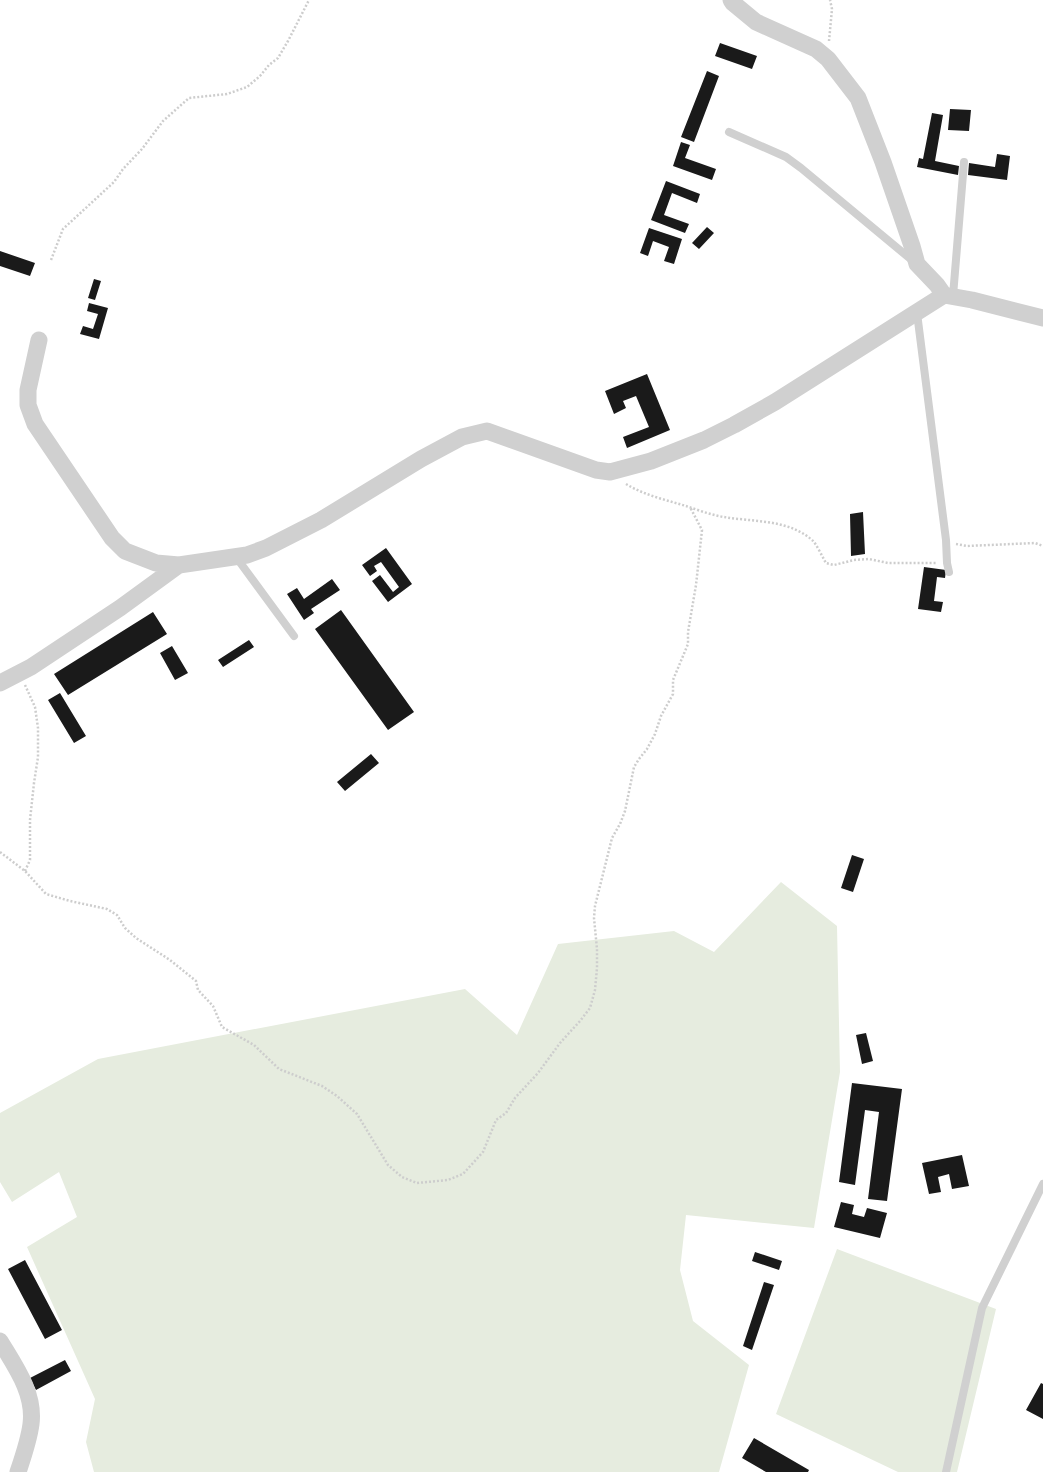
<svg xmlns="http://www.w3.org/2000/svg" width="1043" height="1472" viewBox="0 0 1043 1472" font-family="'Sofia Sans Condensed',sans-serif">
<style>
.green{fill:#e6ecdf}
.building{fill:#1a1a1a}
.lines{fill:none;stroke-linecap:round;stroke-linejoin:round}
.path{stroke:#cdcdcd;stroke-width:2.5;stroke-dasharray:2 2;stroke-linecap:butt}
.lane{stroke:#d0d0d0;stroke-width:8}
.street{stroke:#d0d0d0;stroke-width:17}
</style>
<rect width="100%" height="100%" fill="#fff"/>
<!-- green -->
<path class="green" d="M781 882 837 926 840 1072 814 1228 686 1215 680 1270 693 1321 749 1365 719 1472H94L86 1442 95 1399 27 1247 77 1217 59 1172 12 1202 0 1182V1113L98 1059 465 989 517 1035 558 944 674 931 714 952Z
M837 1249 996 1309 957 1472H898L776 1414Z"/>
<!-- building -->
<path class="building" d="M720 43 757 56 752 69 715 56Z
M707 71 719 76 694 142 681 137Z
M950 109 971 110 969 131 948 130Z
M932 113 943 115 935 161 959 166 958 175 917 167 919 158 923 159Z
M681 142 690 145 685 158 716 169 712 180 673 166Z
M997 154 1010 156 1007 180 968 175 969 163 995 167Z
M666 181 700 194 697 203 672 193 664 215 689 224 685 233 651 220Z
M707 227 714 233 699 249 692 243Z
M649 228 682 239 674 264 664 261 669 247 653 241 648 256 640 253Z
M0 251 35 263 30 276 0 266Z
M94 279 101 281 95 300 88 298Z
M89 303 108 308 99 339 80 334 83 326 93 329 98 314 87 311Z
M647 374 670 430 627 448 623 437 649 427 636 396 623 401 626 408 614 414 605 391Z
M863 512 865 554 851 556 850 514Z
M386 548 412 584 388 602 372 581 380 575 393 592 399 587 381 562 374 566 377 571 370 576 362 565Z
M924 567 946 570 945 578 937 577 934 601 943 602 941 612 918 609Z
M332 579 340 590 311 609 314 613 304 620 287 594 297 588 304 599Z
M341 610 414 712 388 730 315 629Z
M153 612 167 634 68 695 54 674Z
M249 640 254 647 223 667 218 660Z
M172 646 188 673 175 680 160 653Z
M60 693 86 736 74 743 48 700Z
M371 754 379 763 345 791 337 782Z
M852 855 864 859 853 892 841 888Z
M866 1033 873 1061 862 1064 856 1035Z
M852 1083 902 1089 887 1201 868 1199 879 1112 865 1110 855 1185 839 1182Z
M962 1155 969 1186 952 1189 949 1174 938 1177 941 1192 929 1194 922 1163Z
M841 1202 854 1205 852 1214 864 1217 867 1208 887 1213 880 1238 834 1227Z
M755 1252 782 1261 779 1270 752 1261Z
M25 1260 62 1330 45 1339 8 1269Z
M764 1282 774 1285 752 1350 743 1346Z
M65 1360 71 1371 36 1390 30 1378Z
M1041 1383 1043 1384V1419L1026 1410Z
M754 1438 809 1470 808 1472H766L742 1458Z"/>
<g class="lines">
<!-- path -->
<path class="path" d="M829 41 832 9 830 0
M51 260 63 229 114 182 123 169 142 149 163 121 189 98 227 94 247 87 260 76 269 65 278 58 288 41 309 0
M626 484C644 495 666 500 686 506 698 510 711 515 724 517 753 522 788 519 812 540 816 543 823 558 826 563L834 565 854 560 869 559 888 563H936
M956 544 967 546 1035 543 1043 546
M0 852 25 871 46 894 70 901 107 909 117 915 125 928 136 938 170 960 196 981 198 990 213 1006 222 1027 254 1045 279 1069 322 1086 337 1096 357 1114 388 1165 402 1177 417 1183 448 1180 463 1174 483 1152 496 1120 506 1113 515 1098 538 1073 560 1043 580 1021 590 1008 595 990 597 968V949L594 918 595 906 612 838 620 824 625 811 634 767 639 759 647 749 655 734 661 716 673 694V680L688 644V632L696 585 702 530 690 507
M25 871 30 860V820L34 783 38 757V728L35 707 25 685"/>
<!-- lane -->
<path class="lane" d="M729 132 786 157 801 168 913 261
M953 296 964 162
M917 313 946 540 947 563 949 572
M236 557 294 636
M946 1472 982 1308 1043 1184"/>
<!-- street -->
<path class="street" d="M731 0 733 3 756 22 816 49 828 59 858 98 883 162 912 246 917 264 937 285 944 295
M39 340 28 390V405L35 424 112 538 125 551 156 563 179 565 247 555 266 548 321 520 421 459 462 437 487 431 596 470 610 472 651 461 704 440 734 425 775 402 944 295 972 300 1043 318
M0 683 31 667 120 608 179 565
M0 1341C15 1366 35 1393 31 1424 29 1440 23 1457 18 1472"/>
</g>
</svg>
